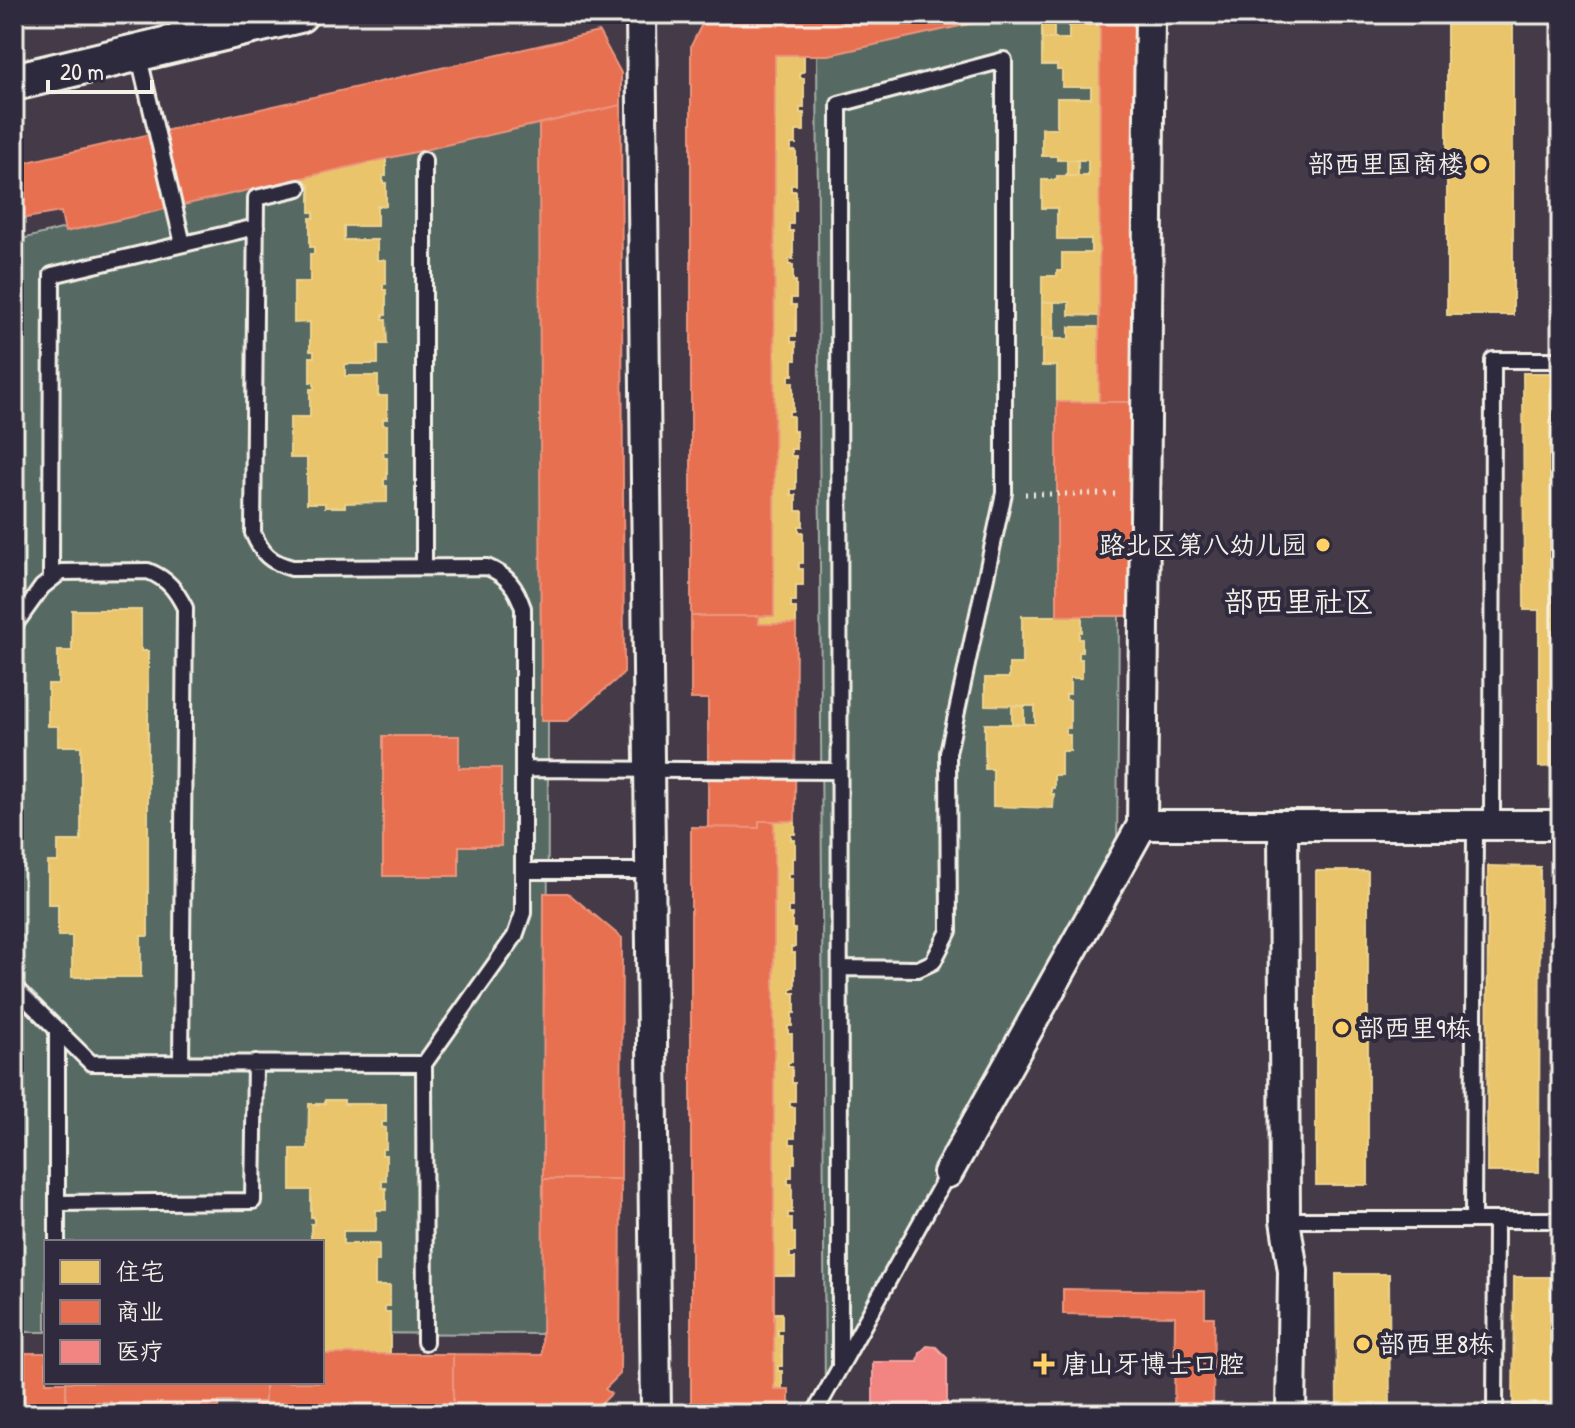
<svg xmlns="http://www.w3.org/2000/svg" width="1575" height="1428" viewBox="0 0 1575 1428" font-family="'Patrick Hand','LXGW WenKai TC',sans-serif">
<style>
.green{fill:#576a63;stroke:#a6aea6;stroke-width:2}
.homes{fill:#e9c46a;stroke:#ecd290;stroke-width:2}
.shops{fill:#e76f51;stroke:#eb967e;stroke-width:2}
.health{fill:#f28482;stroke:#f3a5a1;stroke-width:2}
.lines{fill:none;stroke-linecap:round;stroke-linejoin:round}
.service-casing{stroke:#f4f1e8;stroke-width:20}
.minor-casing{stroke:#f4f1e8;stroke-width:34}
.tertiary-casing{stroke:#f4f1e8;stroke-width:42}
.path{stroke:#f4f1e8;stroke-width:5;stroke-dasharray:2 6;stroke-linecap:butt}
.service{stroke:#2f2a3d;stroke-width:14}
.minor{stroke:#2f2a3d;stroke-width:28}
.tertiary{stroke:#2f2a3d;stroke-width:36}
.poi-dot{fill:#ffd166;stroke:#2f2a3d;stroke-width:3}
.labels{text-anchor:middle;stroke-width:8;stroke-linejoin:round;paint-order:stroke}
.poi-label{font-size:26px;fill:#f4f1e8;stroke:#2f2a3d;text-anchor:start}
.quarter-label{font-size:30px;fill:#f4f1e8;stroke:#2f2a3d}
</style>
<rect width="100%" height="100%" fill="#443a48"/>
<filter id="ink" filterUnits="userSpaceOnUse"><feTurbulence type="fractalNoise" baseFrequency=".0125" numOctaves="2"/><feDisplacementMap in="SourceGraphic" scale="16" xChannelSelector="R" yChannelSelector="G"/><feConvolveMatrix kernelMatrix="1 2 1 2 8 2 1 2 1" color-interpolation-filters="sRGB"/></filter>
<g filter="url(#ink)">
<!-- green -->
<path class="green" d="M976 14H1124L1117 856 825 1405 817 47Z
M549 105 547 1334 322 1333V1242H46V1332H14V241Z"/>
<!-- homes -->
<path class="homes" d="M725 14H796V29H791V36H796V55H804V72H800V78H804V108H800V113H804V131H796V144H791V151H796V185H791V191H796V211H793V224H789V231H793V259H789V265H793V281H796V298H791V305H796V336H791V342H796V360H793V375H789V382H793V411H789V416H793V431H796V449H791V456H796V489H791V495H796V511H803V526H799V532H803V563H799V569H803V585H796V601H791V608H796V624H759V616H729V598H709V571H737V552H767V542H737V529H725V524H709V498H747V491H760L761 467H722V436H709V409H722V405H756V387H722V383H709V356H722V326H761V315H722V285H709V258H722V254H756V236H722V232H709V206H722V176H760V161H728V144H725V139H709V111H737V98H767V88H737V76H709V48H725Z
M1042 14H1054V39H1042Z
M1100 14H1134V34H1131V41H1134V57H1127V73H1123V79H1127V109H1123V115H1127V133H1123V148H1120V153H1123L1120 189H1123V204H1127V222H1123V228H1127V261H1123V267H1127V283H1134V300H1130V305H1134V335H1130V342H1134V359H1127V378H1123V383H1127V402H1103V409H1080V405H1075V409H1057V366H1042V339H1069V327H1099V316L1069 315V302H1042V276H1057V271H1062V253H1091V239H1057V208H1042V180H1057V176H1088V160H1057V156H1042V128H1057V98H1091V87H1062V70H1057V65H1042V39H1069V25H1100Z
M1447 14H1513V315H1447Z
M709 76H721V111H709Z
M334 98H353V103H386V119H382V126H386V145H382V151H386V176H383V183H386V206H377V226H344V240H377V260H386V284H383V290H386V315H383V320H386L387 344H378V364H345V376H378V396H387V419H383V425H387V451H383L384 458H387V479H384V486H387V502L345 503V507H325V503H307V458H290V417H310V389H314V382H310V357H314V351H310V322L294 323V282H310V254H314V247H310V218H314V212H310V185H294L293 143H315V103H334Z
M1067 160H1078V176H1067Z
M14 220H20L21 328H14Z
M736 236H746V254H736Z
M1042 302H1054V339H1042Z
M1523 373H1561V766L1539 767V610H1524Z
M736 387H746V405H736Z
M14 415H21L22 524H14Z
M709 524H721V571H709Z
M72 610H141V651H148V936H141V977H72V936H58V904H48V862H58V841H81V746H58V726H48V684H58V651H72Z
M1022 616H1082V632H1079V639H1082V652H1079V659H1082V678H1070V694H1066V700H1070V728H1066V735H1070V751H1061V775H1054V788H1051V794H1054L1053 808 993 806V769H985V724H1035V706L985 705V678H1009V664H1022Z
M1012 706H1024V724H1012Z
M759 821H795V834H791V840H795V858H792V873H788V879H792V907H788V914H792V929H795V947H791V953H795V988H791V993H795V1013H792V1026H788V1034H792V1062H788V1067H792V1083H795V1101H790V1107H795V1138H790V1144H795V1163H792V1177H788V1184H792V1213H788V1218H792V1233H795V1252H790V1258H795V1276H774V1291H769V1297H774V1313H782V1330H778V1335H782V1366H778V1371H782V1389H774V1407H769V1414H774H702V1396H691V1368H716V1356H747V1345H716V1332H691V1305H702V1300H708V1282H739V1276H760V1269H722V1238H708L709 1211H722V1207H756V1190H722V1186H709V1158H722V1128H760V1118H722V1087H709V1061H722V1056H756V1039H722V1035H709V1008H722V978H760V963H722V934H709V906H722V901H756V885H722V881H709V854H731V840H741V828H759Z
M1488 866 1540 867 1539 1172H1487Z
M1316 871H1368V1185H1316Z
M735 885H747V901H735Z
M735 1039H747V1056H735Z
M14 1089H18L17 1198H14Z
M325 1100H344V1104H386V1122H382V1127L386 1128V1149H382V1155H386V1181H382V1188H386V1210H376V1231H343V1244H379V1261H375V1286H390V1306H385V1312H390V1368H385V1376H390V1394H380V1414H313V1387H300V1382H322V1242H311V1224H314V1217H311V1190H291V1149H308L309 1104H325Z
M735 1190H747V1207H735Z
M1336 1274H1389L1390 1414H1337Z
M1514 1277H1561V1414H1513Z
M14 1283H17L16 1392H14Z
M691 1332H701V1368H691Z"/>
<!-- shops -->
<path class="shops" d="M707 14H1014L829 55H775L774 616H691V46Z
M1100 14H1134V402H1099Z
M599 32 621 73V105L65 232 61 212 14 220V165Z
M621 105 624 673 568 721H541L539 124Z
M1057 402H1134V616H1057Z
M691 616H759V624H796L795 821H759V828L708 827V699H691Z
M383 736H459V768H501V846H459V876H383Z
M759 821H774V1389H789V1414H691V827L759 828Z
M544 893H568L622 938 621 1179H543Z
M543 1179H621L620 1374 605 1389 611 1394 591 1414H453V1354L542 1355Z
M1063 1289 1205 1291V1317H1214L1213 1414H1174L1175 1316 1063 1314Z
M14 1353H46V1382H66V1402H79V1414H14Z
M322 1354H453V1414H254V1402H265V1382H322Z
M66 1382H265V1402H219V1407H111V1402H66Z"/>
<!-- health -->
<path class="health" d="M927 1346 936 1347 947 1358V1414H873V1362H918L920 1353Z"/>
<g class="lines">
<!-- service casing -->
<g class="service-casing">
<path id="service" d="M138 53 183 244
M424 160V567
M299 188 256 198 253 533C262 554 270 562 292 568L487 567C507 575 516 587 523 608V913L515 936 424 1064
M51 578 52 275 256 227
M14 626 42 587 61 572 148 571C168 579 176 590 185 608L181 1063
M523 769 839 771
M1492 825 1493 360H1561
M523 871H650
M840 968 918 969 933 962 949 931 948 753 1004 493V60L839 104 840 1367
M14 984 18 991 91 1063 424 1064 425 1342
M57 1030V1242
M57 1203 253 1201 255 1063
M1285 1220H1561
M1473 1220 1475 825
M814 1414 948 1173
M1495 1414 1496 1220"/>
</g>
<!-- minor casing -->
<g class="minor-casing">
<path id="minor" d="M184 14 185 42
M641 14 656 1414
M1150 14 1142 825H1561
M1283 825 1285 1220 1293 1271 1291 1414
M948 1173 1142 825"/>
</g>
<!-- tertiary casing -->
<g class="tertiary-casing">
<path id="tertiary" d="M14 82 299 14"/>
</g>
<!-- path -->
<path class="path" d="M1025 494H1115"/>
<!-- service -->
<use href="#service" class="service"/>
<!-- minor -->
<use href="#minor" class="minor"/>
<!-- tertiary -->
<use href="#tertiary" class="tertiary"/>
</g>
</g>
<!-- markers -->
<g class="poi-dot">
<circle cx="1480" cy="164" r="8"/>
<circle cx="1323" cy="545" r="8"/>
<circle cx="1342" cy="1028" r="8"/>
<circle cx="1363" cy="1344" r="8"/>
<path d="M1040 1352h8v8h8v8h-8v8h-8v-8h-8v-8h8z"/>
</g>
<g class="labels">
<!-- poi labels -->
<g class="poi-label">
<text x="1464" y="173" text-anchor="end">部西里国商楼</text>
<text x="1307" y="554" text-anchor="end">路北区第八幼儿园</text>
<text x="1358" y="1037">部西里9栋</text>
<text x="1379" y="1353">部西里8栋</text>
<text x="1062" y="1373">唐山牙博士口腔</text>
</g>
<!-- quarter labels -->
<g class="quarter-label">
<text x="1299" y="612">部西里社区</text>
</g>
</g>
<!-- margin -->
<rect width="1575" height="1428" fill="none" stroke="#2f2a3d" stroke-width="48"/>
<rect x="24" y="24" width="1527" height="1380" fill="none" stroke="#f4f1e8" stroke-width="3" filter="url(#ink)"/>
<!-- legend -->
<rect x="44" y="1240" width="280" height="144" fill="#2f2a3d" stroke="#7e7a81" stroke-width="2"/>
<rect x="60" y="1260" width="40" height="24" fill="#e9c46a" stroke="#7e7a81" stroke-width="2"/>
<text x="116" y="1280" font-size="24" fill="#f4f1e8">住宅</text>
<rect x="60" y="1300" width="40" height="24" fill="#e76f51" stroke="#7e7a81" stroke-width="2"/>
<text x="116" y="1320" font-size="24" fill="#f4f1e8">商业</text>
<rect x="60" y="1340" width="40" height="24" fill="#f28482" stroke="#7e7a81" stroke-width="2"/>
<text x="116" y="1360" font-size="24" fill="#f4f1e8">医疗</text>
<!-- scale -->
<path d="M48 80v12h104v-12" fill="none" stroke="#f4f1e8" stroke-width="4"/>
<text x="60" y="80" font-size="24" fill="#f4f1e8" stroke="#2f2a3d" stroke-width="6" paint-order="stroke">20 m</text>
</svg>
